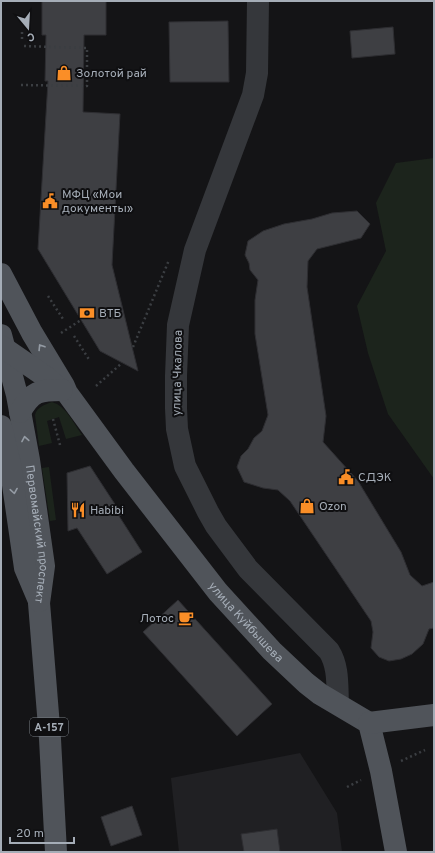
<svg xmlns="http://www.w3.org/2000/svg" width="435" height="853" viewBox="0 0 435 853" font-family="Overpass,sans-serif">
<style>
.built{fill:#202023}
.green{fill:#1c241c}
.building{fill:#3e3f43;stroke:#2e2e32}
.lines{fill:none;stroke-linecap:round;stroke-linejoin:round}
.path{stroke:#3b3e42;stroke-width:2.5;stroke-dasharray:2 3;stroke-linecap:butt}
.minor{stroke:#35373b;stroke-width:22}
.major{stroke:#50545a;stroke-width:22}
.oneway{stroke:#949ba4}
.labels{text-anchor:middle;stroke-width:4;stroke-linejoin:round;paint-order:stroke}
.shield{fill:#0f0f11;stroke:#787e85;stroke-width:1}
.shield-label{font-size:11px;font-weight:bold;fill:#a5adb7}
.poi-label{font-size:12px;fill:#a5adb7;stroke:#0f0f11;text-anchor:start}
.street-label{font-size:12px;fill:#a5adb7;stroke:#0f0f11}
</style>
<rect width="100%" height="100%" fill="#141416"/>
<!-- built -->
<path class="built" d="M300 753 337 813 342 852H179L171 778Z"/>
<!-- green -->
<path class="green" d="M434 158V479L388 414 368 353 357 306 386 251 376 203 396 163Z
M52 402C66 406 74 424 82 435L66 439 59 417 47 421 52 443 39 446 35 415C37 407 44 405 52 402Z
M49 467 56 520 50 521 42 468Z"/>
<!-- building -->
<path class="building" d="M42 1H106V35H84L83 112 120 114 112 265 138 371 100 351 38 249 48 81H45L46 35H42Z
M228 21 229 82H170L169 22Z
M393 27 395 54 352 58 350 31Z
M357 211 370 224 361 238 317 249 308 261 307 287 326 416 323 442 358 481 401 552 410 575 422 586 434 582V628L429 629 423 644 412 654 401 659 389 661 379 657 371 648 373 632 371 621 290 501 278 490 263 488 244 482 237 467 241 456 248 449 254 438 262 431 268 415 255 334V300L258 280 250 270 249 263 245 255 248 241 263 231 284 224 312 219 332 213Z
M90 466 122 515 119 516 142 552 107 574 77 528 68 531 67 473Z
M178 600 272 704 237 736 143 632Z
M132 806 142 835 111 846 101 817Z
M277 829 280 852H244L241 834Z"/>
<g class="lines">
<!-- path -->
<path class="path" d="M22 39V29
M21 85 87 86V48L22 46
M48 296 63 319
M61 333 81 320
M74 336 90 361
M133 347 169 260
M96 386 122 363
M53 419 60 445
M401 761 425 750
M347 787 361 780"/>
<!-- minor -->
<path class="minor" d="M258 1 257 73 253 95 195 250 178 325 176 376V408L177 429 185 466 208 512 216 526 248 569 329 651C339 667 337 686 338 704"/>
<!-- major -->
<g class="major">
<path id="s1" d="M1 274 32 333 64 386 67 393 124 471 218 592 272 651 306 683 320 694 369 723 381 771 396 852"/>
<path id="s2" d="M1 335 17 395 29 460 44 566 39 603 50 739 56 852"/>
<path d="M1 346 46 377 61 390"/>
<path d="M20 412C32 391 39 390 62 390"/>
<path d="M1 426 10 464 25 568 39 601"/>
<path d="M369 723 434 715"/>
</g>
</g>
<!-- one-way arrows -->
<defs><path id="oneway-chevron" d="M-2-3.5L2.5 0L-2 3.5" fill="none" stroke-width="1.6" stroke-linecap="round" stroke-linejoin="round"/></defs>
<g class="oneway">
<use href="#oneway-chevron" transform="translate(41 347) rotate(-122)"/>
<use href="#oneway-chevron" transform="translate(25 439) rotate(-100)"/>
<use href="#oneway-chevron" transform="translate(14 491) rotate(81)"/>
</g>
<!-- icons -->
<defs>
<g id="shop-bare" transform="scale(1.2)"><path d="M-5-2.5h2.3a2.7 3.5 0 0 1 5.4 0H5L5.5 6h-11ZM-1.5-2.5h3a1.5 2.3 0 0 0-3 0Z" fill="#fa8e27" stroke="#0f0f11" stroke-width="2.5" paint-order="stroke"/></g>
<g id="civic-bare" transform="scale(1.2)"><path d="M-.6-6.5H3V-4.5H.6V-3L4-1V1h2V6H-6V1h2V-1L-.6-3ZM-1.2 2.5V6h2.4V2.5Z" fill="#fa8e27" stroke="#0f0f11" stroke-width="2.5" paint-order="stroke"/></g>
<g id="bank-bare" transform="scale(1.2)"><path d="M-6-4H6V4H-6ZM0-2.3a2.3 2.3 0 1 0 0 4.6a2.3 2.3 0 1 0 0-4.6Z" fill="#fa8e27" stroke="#0f0f11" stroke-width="2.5" paint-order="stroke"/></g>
<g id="restaurant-bare" transform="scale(1.2)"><path d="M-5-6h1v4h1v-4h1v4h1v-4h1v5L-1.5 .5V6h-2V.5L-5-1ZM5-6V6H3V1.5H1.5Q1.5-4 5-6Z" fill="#fa8e27" stroke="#0f0f11" stroke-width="2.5" paint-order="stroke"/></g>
<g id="cafe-bare" transform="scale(1.2)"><path d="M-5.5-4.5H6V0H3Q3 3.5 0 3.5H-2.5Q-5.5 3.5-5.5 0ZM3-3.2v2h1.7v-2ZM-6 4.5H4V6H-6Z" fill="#fa8e27" stroke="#0f0f11" stroke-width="2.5" paint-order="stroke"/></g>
</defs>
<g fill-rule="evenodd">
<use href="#shop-bare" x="64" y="73"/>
<use href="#civic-bare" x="50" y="201"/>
<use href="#bank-bare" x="87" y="313"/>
<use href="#civic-bare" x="346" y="477"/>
<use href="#shop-bare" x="307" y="506"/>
<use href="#restaurant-bare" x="78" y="510"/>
<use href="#cafe-bare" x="186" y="618"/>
</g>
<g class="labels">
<!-- shield labels -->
<rect class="shield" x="30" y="718" width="38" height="18" rx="3"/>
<g class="shield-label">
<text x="49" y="731">А-157</text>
</g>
<!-- poi labels -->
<g class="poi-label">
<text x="76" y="77">Золотой рай</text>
<text x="62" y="198">МФЦ «Мои<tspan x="62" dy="14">документы»</tspan></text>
<text x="99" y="317">ВТБ</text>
<text x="358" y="481">СДЭК</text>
<text x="319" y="510">Ozon</text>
<text x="90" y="514">Habibi</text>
<text x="174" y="622" text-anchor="end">Лотос</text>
</g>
<!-- street labels -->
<g class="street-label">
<text transform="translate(177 373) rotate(-89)" y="4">улица Чкалова</text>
<text dy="4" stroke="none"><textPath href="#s2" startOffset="203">Первомайский проспект</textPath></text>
<text dy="4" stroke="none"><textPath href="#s1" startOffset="427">улица Куйбышева</textPath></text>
</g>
</g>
<!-- border -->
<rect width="435" height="853" fill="none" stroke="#a5adb7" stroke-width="4"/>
<!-- north arrow -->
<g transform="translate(28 28) rotate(162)" stroke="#0f0f11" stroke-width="3" paint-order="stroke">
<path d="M0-3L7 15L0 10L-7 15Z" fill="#a5adb7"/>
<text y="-6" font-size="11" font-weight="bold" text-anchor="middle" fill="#a5adb7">С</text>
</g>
<!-- scale -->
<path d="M10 837v6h64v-6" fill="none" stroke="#a5adb7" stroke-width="2"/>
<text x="16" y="837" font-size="12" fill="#a5adb7" stroke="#0f0f11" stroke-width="3" paint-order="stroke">20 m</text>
</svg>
